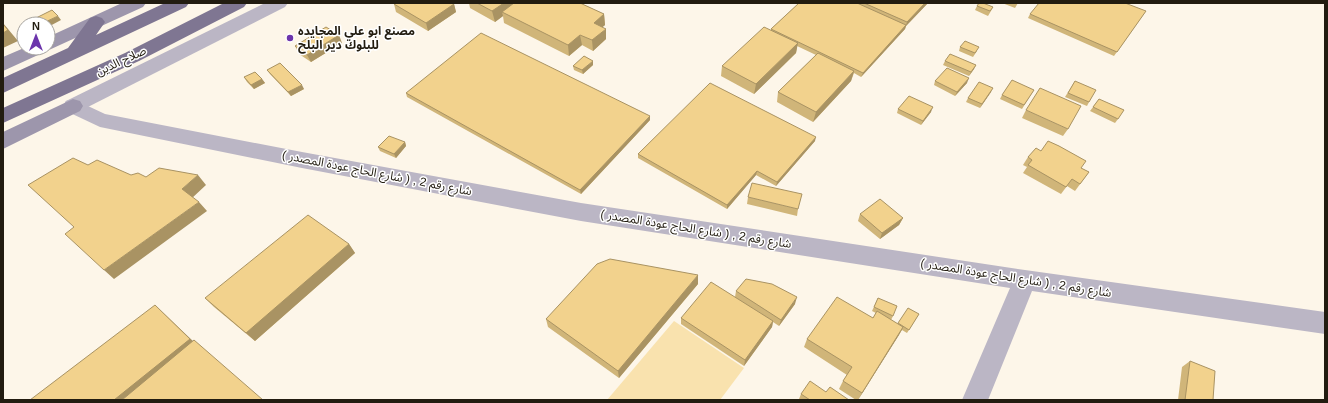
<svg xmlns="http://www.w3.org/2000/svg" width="1328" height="403" viewBox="0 0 1328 403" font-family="Arial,'Noto Sans Arabic',sans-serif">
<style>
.green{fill:#f9e2ae}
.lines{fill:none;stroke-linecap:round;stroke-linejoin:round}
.minor{fill:#bbb6c5;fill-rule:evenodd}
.tertiary{fill:#bbb6c5;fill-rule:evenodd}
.secondary{fill:#9d96ac;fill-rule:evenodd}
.trunk{fill:#7f7692;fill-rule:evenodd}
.wall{fill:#d0b579}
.shaded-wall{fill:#a99363}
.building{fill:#f2d28d;stroke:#a99363}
.poi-dot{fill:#6c35ac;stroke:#fff;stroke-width:1.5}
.labels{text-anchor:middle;stroke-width:3;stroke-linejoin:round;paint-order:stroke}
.poi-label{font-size:12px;font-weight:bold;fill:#221c10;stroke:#fff;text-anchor:start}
.street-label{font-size:12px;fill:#221c10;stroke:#fff}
</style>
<rect width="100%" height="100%" fill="#fdf6e9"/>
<!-- green -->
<path class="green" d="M674 321 744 368 720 400H607Z"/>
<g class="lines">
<!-- minor -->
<path class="minor" d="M73 99 105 114 302 152 581 203 1025 270 1325 312V334L1032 291 988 400H962L1010 288 581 221 302 168 100 127 66 111 63 106 66 101Z"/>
<!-- tertiary -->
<path class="tertiary" d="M265 3H288L285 7 80 111 73 113 66 111 63 106 66 101Z"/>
<!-- secondary -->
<path class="secondary" d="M122 3H146L143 7 3 71V57L24 48H48V37Z
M73 99 80 101 83 106 80 111 3 149V132Z"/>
<!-- trunk -->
<path class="trunk" d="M165 3H189L186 7 3 93V78L68 48 90 18 96 16 102 18 105 22 96 35Z
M224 3H247L244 7 139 61 3 123V108L125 53Z"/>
</g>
<!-- wall -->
<path class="wall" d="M469 3H580L604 14 605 25 602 27 606 39 593 51 582 45 569 56 504 23 503 16 495 22 470 8Z
M799 3H928L906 26 905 29 861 77 854 73 851 81 813 122 777 102 778 92 816 55 797 46 796 53 754 94 721 76 722 66 771 30V29Z
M1002 3H1018L1015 8Z
M394 4H454L456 12 428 31 396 12Z
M977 6 993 7 991 11 988 16 975 10Z
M1146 11 1114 56 1028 18 1030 14Z
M342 43 311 62 299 54 295 46Z
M960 47 977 51 973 57 959 51Z
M945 61 976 65 974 69 969 76 943 65Z
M593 65 583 74 574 70 573 66Z
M267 70 304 89 291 96 270 74Z
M244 77 262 79 265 83 254 89 247 82Z
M935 81 967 83 955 96 934 85Z
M1075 81 1089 102 1087 106 1065 97Z
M1034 90 1022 109 1000 99 1002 95Z
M991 92 980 108 966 102 968 98Z
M406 93 650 120 581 194 407 97Z
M1099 99 1118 119 1115 123 1090 111Z
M898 109 931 112 921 125 897 113Z
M1026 110 1068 129 1063 136 1022 118Z
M815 141 776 186 756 175 727 209 638 158V154Z
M405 142 406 146 396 158 380 151 378 147Z
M1041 151 1081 168 1089 172 1075 191 1067 186 1061 194 1023 173 1027 167 1023 165 1028 157Z
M748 197 798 209 797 216 747 204Z
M860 214 903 218 899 225 880 239 858 221Z
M349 244 355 253 255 341 214 307 205 298Z
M698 284 619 378 548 327 546 319Z
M736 291 795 304 779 326 773 322 772 327 744 366 681 324V318L735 297Z
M878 298 893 316 891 320 898 324 919 314 907 333 902 330 858 400H856L839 389 843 381 847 375 804 347 807 339 873 318 876 313 872 311Z
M1190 361 1213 400H1178L1182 367Z
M826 392 849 400H800L799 399 801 394Z"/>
<!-- shaded-wall -->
<path class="shaded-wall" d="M504 3H521L502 12 503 16 495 22 492 11Z
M925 3H928L906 26 905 29 861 77 863 73 906 25 907 22Z
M454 4 456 12 428 31 426 23Z
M604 14 605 25 595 34 594 23Z
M58 16 61 20 48 27V24H41Z
M3 23 18 41 3 48Z
M606 29V39L593 51 592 40Z
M339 35 342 43 311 62 307 55Z
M580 35 582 45 569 56 568 45Z
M798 43 796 53 754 94 756 84Z
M593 61V65L583 74 582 70Z
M976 65 974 69 969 76 971 72Z
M854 71 851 81 813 122 816 112Z
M969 78 967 83 955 96 957 92Z
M262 79 265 83 254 89 251 85Z
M302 85 304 89 291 96 288 92Z
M993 88 991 92 980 108 982 104Z
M933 107 931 112 921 125 923 121Z
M650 116V120L581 194 580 190Z
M816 137 815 141 776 186 777 182Z
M405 142 406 146 396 158 394 154Z
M757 171 756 175 727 209V205Z
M198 175 206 185 191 199 182 189Z
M199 202 207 211 114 279 104 270Z
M903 218 899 225 880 239 882 233Z
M349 244 355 253 255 341 246 333Z
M698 275V284L619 378 618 371Z
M797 297 795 304 779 326 781 320Z
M159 309 194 342 122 400H114Z
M773 321 772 327 744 366 745 360Z
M903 327 899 335 858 400 862 393Z"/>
<!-- building -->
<path class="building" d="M395 3H452L454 4 426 23 394 4Z
M477 3H504L492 11Z
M514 3H580L604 14 594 23 606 29 592 40 580 35 568 45 502 12Z
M799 3H857L906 25 863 73 771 29Z
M864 3H925L907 22Z
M979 3H983L993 7 990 11 977 6Z
M1039 3H1125L1146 11 1117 52 1030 14Z
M52 10 58 16 41 24H39L34 19Z
M3 24 8 30 3 33Z
M326 27 339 35 307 55 295 46Z
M764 27 798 43 756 84 722 66Z
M481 33 650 116 580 190 406 93Z
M965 41 979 47 975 53 960 47Z
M818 53 854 71 816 112 778 92Z
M950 54 976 65 971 72 945 61Z
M584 56 593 61 582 70 573 66Z
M280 63 302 85 288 92 267 70Z
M947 68 969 78 957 92 935 81Z
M255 72 262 79 251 85 244 77Z
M1012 80 1034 90 1024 105 1002 95Z
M1075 81 1096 90 1089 102 1068 93Z
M979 82 993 88 982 104 968 98Z
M710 83 816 137 777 182 757 171 727 205 638 154Z
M1040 88 1081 106 1068 129 1026 110Z
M909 96 933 107 923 121 898 109Z
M1099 99 1124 110 1118 119 1093 107Z
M389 136 405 142 394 154 378 147Z
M1048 141 1059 146 1086 161 1081 168 1089 172 1080 184 1072 179 1066 187 1028 165 1032 160 1028 157 1036 148 1041 151Z
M73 158 88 165 97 160 131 175 138 173 146 177 159 168 198 175 182 189 199 202 104 270 65 234 74 227 28 185Z
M752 183 802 194 798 209 748 197Z
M880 199 903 218 882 233 860 214Z
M308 215 349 244 246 333 205 298Z
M610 259 698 275 618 371 546 319 597 264Z
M746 279 772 284 797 297 781 320 736 291Z
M711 282 773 321 745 360 681 318Z
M837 297 873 318 877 311 903 327 862 393 843 381 852 367 807 339Z
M878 298 897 306 893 316 874 307Z
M155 305 190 339 114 400H30Z
M908 308 919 314 909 330 898 323Z
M194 340 263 400H122Z
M1190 361 1215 371 1213 400H1185Z
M810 381 826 392 830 387 849 400H810L801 394Z"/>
<!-- markers -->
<circle class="poi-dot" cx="290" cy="38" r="4"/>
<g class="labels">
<!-- poi labels -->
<g class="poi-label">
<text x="298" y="35">مصنع ابو علي المجايده<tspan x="298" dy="14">للبلوك دير البلح</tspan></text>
</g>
<!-- street labels -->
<g class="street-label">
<text transform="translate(121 61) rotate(-25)" y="4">صلاح الدين</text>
<text transform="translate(377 173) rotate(11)" y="4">شارع رقم 2 , ( شارع الحاج عودة المصدر )</text>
<text transform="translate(696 229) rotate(9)" y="4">شارع رقم 2 , ( شارع الحاج عودة المصدر )</text>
<text transform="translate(1016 278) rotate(9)" y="4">شارع رقم 2 , ( شارع الحاج عودة المصدر )</text>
</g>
</g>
<!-- border -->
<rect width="1328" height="403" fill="none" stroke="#221c10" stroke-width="8"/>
<!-- north arrow -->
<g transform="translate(36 36)"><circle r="19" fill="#ffffff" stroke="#a7a49f"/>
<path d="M0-3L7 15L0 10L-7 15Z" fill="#6c35ac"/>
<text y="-6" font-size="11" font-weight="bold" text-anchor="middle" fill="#221c10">N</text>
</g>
</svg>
